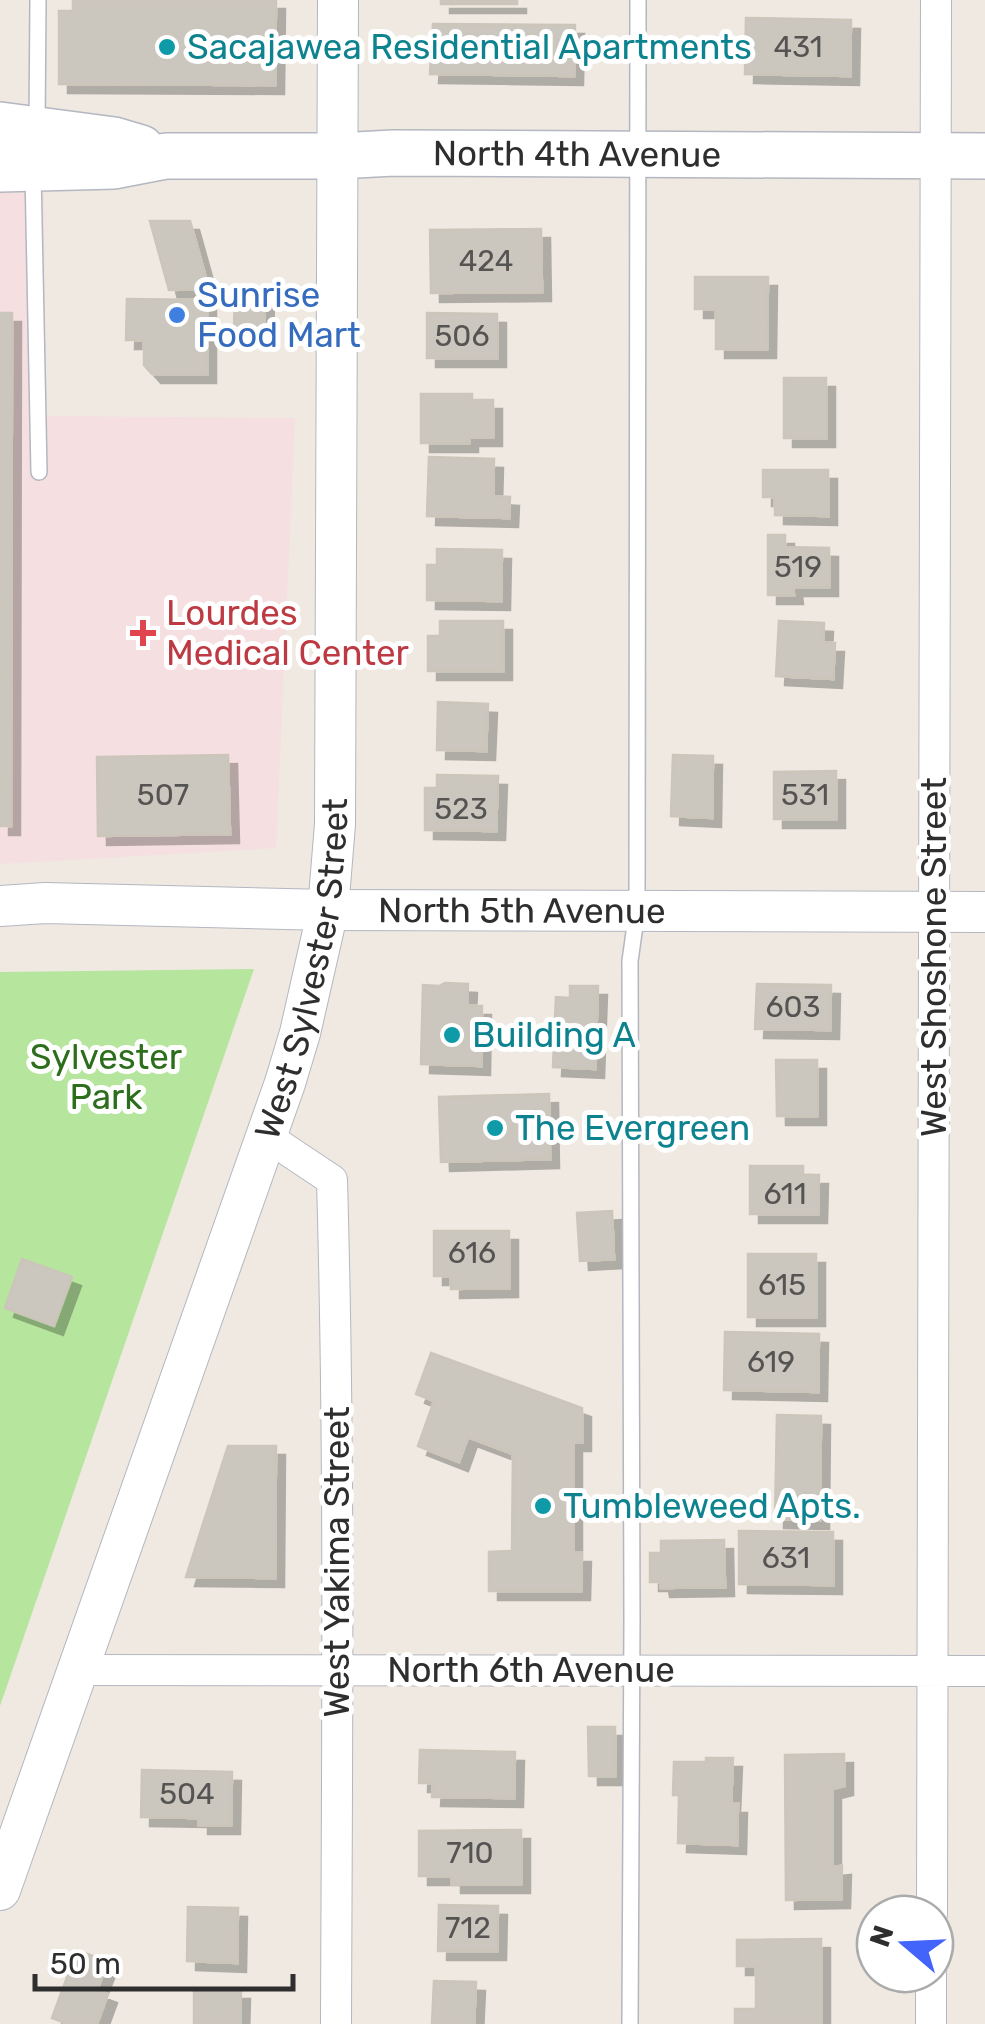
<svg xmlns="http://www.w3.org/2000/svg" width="985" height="2024" viewBox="0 0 985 2024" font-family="Rubik,sans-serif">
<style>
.medical{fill:#f5dfe0}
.green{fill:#b6e59e}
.building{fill:#cbc7bf;stroke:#cbc5ba;stroke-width:2.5;filter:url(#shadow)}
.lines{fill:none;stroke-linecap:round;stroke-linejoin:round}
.service-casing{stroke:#b4b7c1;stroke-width:18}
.minor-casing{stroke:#b4b7c1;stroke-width:32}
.tertiary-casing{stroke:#b4b7c1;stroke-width:42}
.secondary-casing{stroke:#b4b7c1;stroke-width:48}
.service{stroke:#fff;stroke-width:15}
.minor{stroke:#fff;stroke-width:30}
.tertiary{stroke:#fff;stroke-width:40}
.secondary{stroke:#fff;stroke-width:45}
.culture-dot{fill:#0f9aa8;stroke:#fff;stroke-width:4}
.shop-dot{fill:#3f7fe0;stroke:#fff;stroke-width:4}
.health-dot{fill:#e0444e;stroke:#fff;stroke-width:4}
.labels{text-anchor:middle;stroke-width:10;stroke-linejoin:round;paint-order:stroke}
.number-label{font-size:30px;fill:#555452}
.culture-label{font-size:35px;fill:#0d838f;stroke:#fff;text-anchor:start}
.street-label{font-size:35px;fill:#2e2e2e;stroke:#fff}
.shop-label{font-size:35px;fill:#366cbe;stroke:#fff;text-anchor:start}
.health-label{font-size:35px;fill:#be3a42;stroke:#fff;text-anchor:start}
.park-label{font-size:35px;fill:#2c6e1b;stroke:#fff}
</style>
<defs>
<filter id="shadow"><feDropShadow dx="9" dy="9" stdDeviation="0" flood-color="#0004"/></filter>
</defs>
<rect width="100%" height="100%" fill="#efe9e1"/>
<!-- medical -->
<path class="medical" d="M0 193H44L45 416 295 418 276 848 0 864Z"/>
<!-- green -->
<path class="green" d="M254 969 0 1706V972Z"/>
<!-- building -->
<path class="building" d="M73 0H276L275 85 59 84V11H73Z
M441 0H517V4H441Z
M746 18 851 20 850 76 745 74Z
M433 24 575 25 574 76 430 74Z
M150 221H190L209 289 169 290Z
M541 229 542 292 431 293 430 230Z
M695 277H768L767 349H716V309H695Z
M235 295H265L264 329H234Z
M127 299 207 300V374H152L144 365V340H126Z
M0 313H12L11 826H0Z
M427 313 497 314V358H427Z
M784 378H826V438H784Z
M421 394H472V400H493V437H469V443H421Z
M429 457 494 459 493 496 510 497 509 518 427 516Z
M763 470H828V516L775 515V497H763Z
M768 535H785V547L829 548V587H793L794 595H768Z
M437 549 502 550 501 601 427 600V565H437Z
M440 621H503V671H428V636H440Z
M779 621 824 623 823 643H835L833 679 776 676Z
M438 702 488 704 486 751 437 750Z
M228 755 230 834 98 836 97 757Z
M673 755 713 756 712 818 671 816Z
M836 771V819H774V772Z
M437 775 498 776 496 831 425 830V788H437Z
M445 983 468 984 467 1006H482L481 1066 421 1064 423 985 439 986Z
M757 984 831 985 830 1030 755 1029Z
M570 986H598L595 1069 553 1067 556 997 570 998Z
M776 1060H817V1116H777Z
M549 1094 550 1159 441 1162 439 1097Z
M750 1166H803V1175H819L818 1214H750Z
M612 1211 614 1259 580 1261 577 1213Z
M434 1231H509V1288L451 1289V1276H434Z
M748 1254H816V1317H748Z
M22 1259 72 1277 54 1326 5 1308Z
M725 1332 819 1334 818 1392 724 1390Z
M431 1353 582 1408V1442H573V1553H582L581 1591H489V1552L512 1551 513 1454 468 1437 459 1462 418 1446 434 1401 416 1394Z
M777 1415 821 1416 820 1520 775 1519Z
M228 1446H276L275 1578 186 1577Z
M739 1531 833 1532V1585L739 1584Z
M724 1540 725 1587 661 1588 660 1582H650V1553H661V1541Z
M588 1727H615V1776H589Z
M420 1750 515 1752 514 1798 432 1797 433 1783H419Z
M844 1754V1786L832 1789V1867L842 1866 841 1899 786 1900 785 1755Z
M706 1758H733L731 1804H738L737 1845 678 1843 679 1795H673L674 1762H706Z
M142 1770 232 1772 231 1825H199V1818L141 1817Z
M521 1830V1884H452V1876H419V1831Z
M439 1905 498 1906 497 1951H438Z
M188 1907 238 1908 237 1963 187 1961Z
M821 1939V2024H735V2009H756V1966H737V1940Z
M77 1950 108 1962 97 1990 108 1994 97 2024H68L52 2018Z
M434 1981 476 1982 474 2024H432Z
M194 1990H241L240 2024H194Z"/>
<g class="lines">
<!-- service casing -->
<g class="service-casing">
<path id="service" d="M37 126 38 0
M33 172 39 472
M630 2024 632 1619 630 961 637 911 638 0"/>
</g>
<!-- minor casing -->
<g class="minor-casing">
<path id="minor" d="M266 1136 332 1180C340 1461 337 1742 336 2024
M78 1670 985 1671
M932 1914 936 0
M931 2024V1974"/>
</g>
<!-- tertiary casing -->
<g class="tertiary-casing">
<g id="tertiary">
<path id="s1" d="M0 906 45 903 328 910 985 912"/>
<path id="s2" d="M0 1890 285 1083 300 1033 328 910 335 824 338 0"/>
</g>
</g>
<!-- secondary casing -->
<g class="secondary-casing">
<g id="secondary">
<path d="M0 125 114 140 141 148"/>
<path id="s3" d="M0 169 114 166 166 156H338L393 153 985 156"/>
</g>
</g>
<!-- service -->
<use href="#service" class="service"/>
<!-- minor -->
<use href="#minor" class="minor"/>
<!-- tertiary -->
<use href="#tertiary" class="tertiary"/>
<!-- secondary -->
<use href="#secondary" class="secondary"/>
</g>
<!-- markers -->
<g class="culture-dot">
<circle cx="167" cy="47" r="10"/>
<circle cx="452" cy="1035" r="10"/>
<circle cx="495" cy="1128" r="10"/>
<circle cx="543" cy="1506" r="10"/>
</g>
<circle class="shop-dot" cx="177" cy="315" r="10"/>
<path class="health-dot" d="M138 618h10v10h10v10h-10v10h-10v-10h-10v-10h10z"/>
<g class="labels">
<!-- number labels -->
<g class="number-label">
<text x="798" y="57">431</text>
<text x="486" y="271">424</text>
<text x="462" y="346">506</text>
<text x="798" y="577">519</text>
<text x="163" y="805">507</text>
<text x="805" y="805">531</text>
<text x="461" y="819">523</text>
<text x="793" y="1017">603</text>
<text x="785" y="1204">611</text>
<text x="472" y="1263">616</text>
<text x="782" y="1295">615</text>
<text x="771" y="1372">619</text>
<text x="786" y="1568">631</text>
<text x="187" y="1804">504</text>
<text x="470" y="1863">710</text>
<text x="468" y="1938">712</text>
</g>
<!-- culture labels -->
<g class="culture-label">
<text x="187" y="59">Sacajawea Residential Apartments</text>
<text x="472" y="1047">Building A</text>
<text x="515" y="1140">The Evergreen</text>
<text x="563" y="1518">Tumbleweed Apts.</text>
</g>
<!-- street labels -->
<g class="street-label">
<text dy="12" stroke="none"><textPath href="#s3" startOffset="578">North 4th Avenue</textPath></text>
<text dy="12" stroke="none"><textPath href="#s1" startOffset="522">North 5th Avenue</textPath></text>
<text transform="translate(934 957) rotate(-90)" y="12">West Shoshone Street</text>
<text dy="12" stroke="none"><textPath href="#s2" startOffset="972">West Sylvester Street</textPath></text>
<text transform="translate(337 1562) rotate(-90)" y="12">West Yakima Street</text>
<text x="531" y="1682">North 6th Avenue</text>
</g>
<!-- shop labels -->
<g class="shop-label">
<text x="197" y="307">Sunrise<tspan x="197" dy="40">Food Mart</tspan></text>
</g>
<!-- health labels -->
<g class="health-label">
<text x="166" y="625">Lourdes<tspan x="166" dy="40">Medical Center</tspan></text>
</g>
<!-- park labels -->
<g class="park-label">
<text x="106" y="1069">Sylvester<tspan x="106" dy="40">Park</tspan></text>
</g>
</g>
<!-- north arrow -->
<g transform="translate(905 1944) rotate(289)"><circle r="48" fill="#ffffff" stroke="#ababab" stroke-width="2.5"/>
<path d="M0-8L18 38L0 25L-18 38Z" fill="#4264fb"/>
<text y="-15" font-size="28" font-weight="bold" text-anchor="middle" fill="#2e2e2e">N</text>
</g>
<!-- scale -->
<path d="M35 1974v15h258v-15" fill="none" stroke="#2e2e2e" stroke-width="5"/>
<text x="50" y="1974" font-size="30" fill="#2e2e2e" stroke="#ffffff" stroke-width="8" paint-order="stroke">50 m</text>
</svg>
